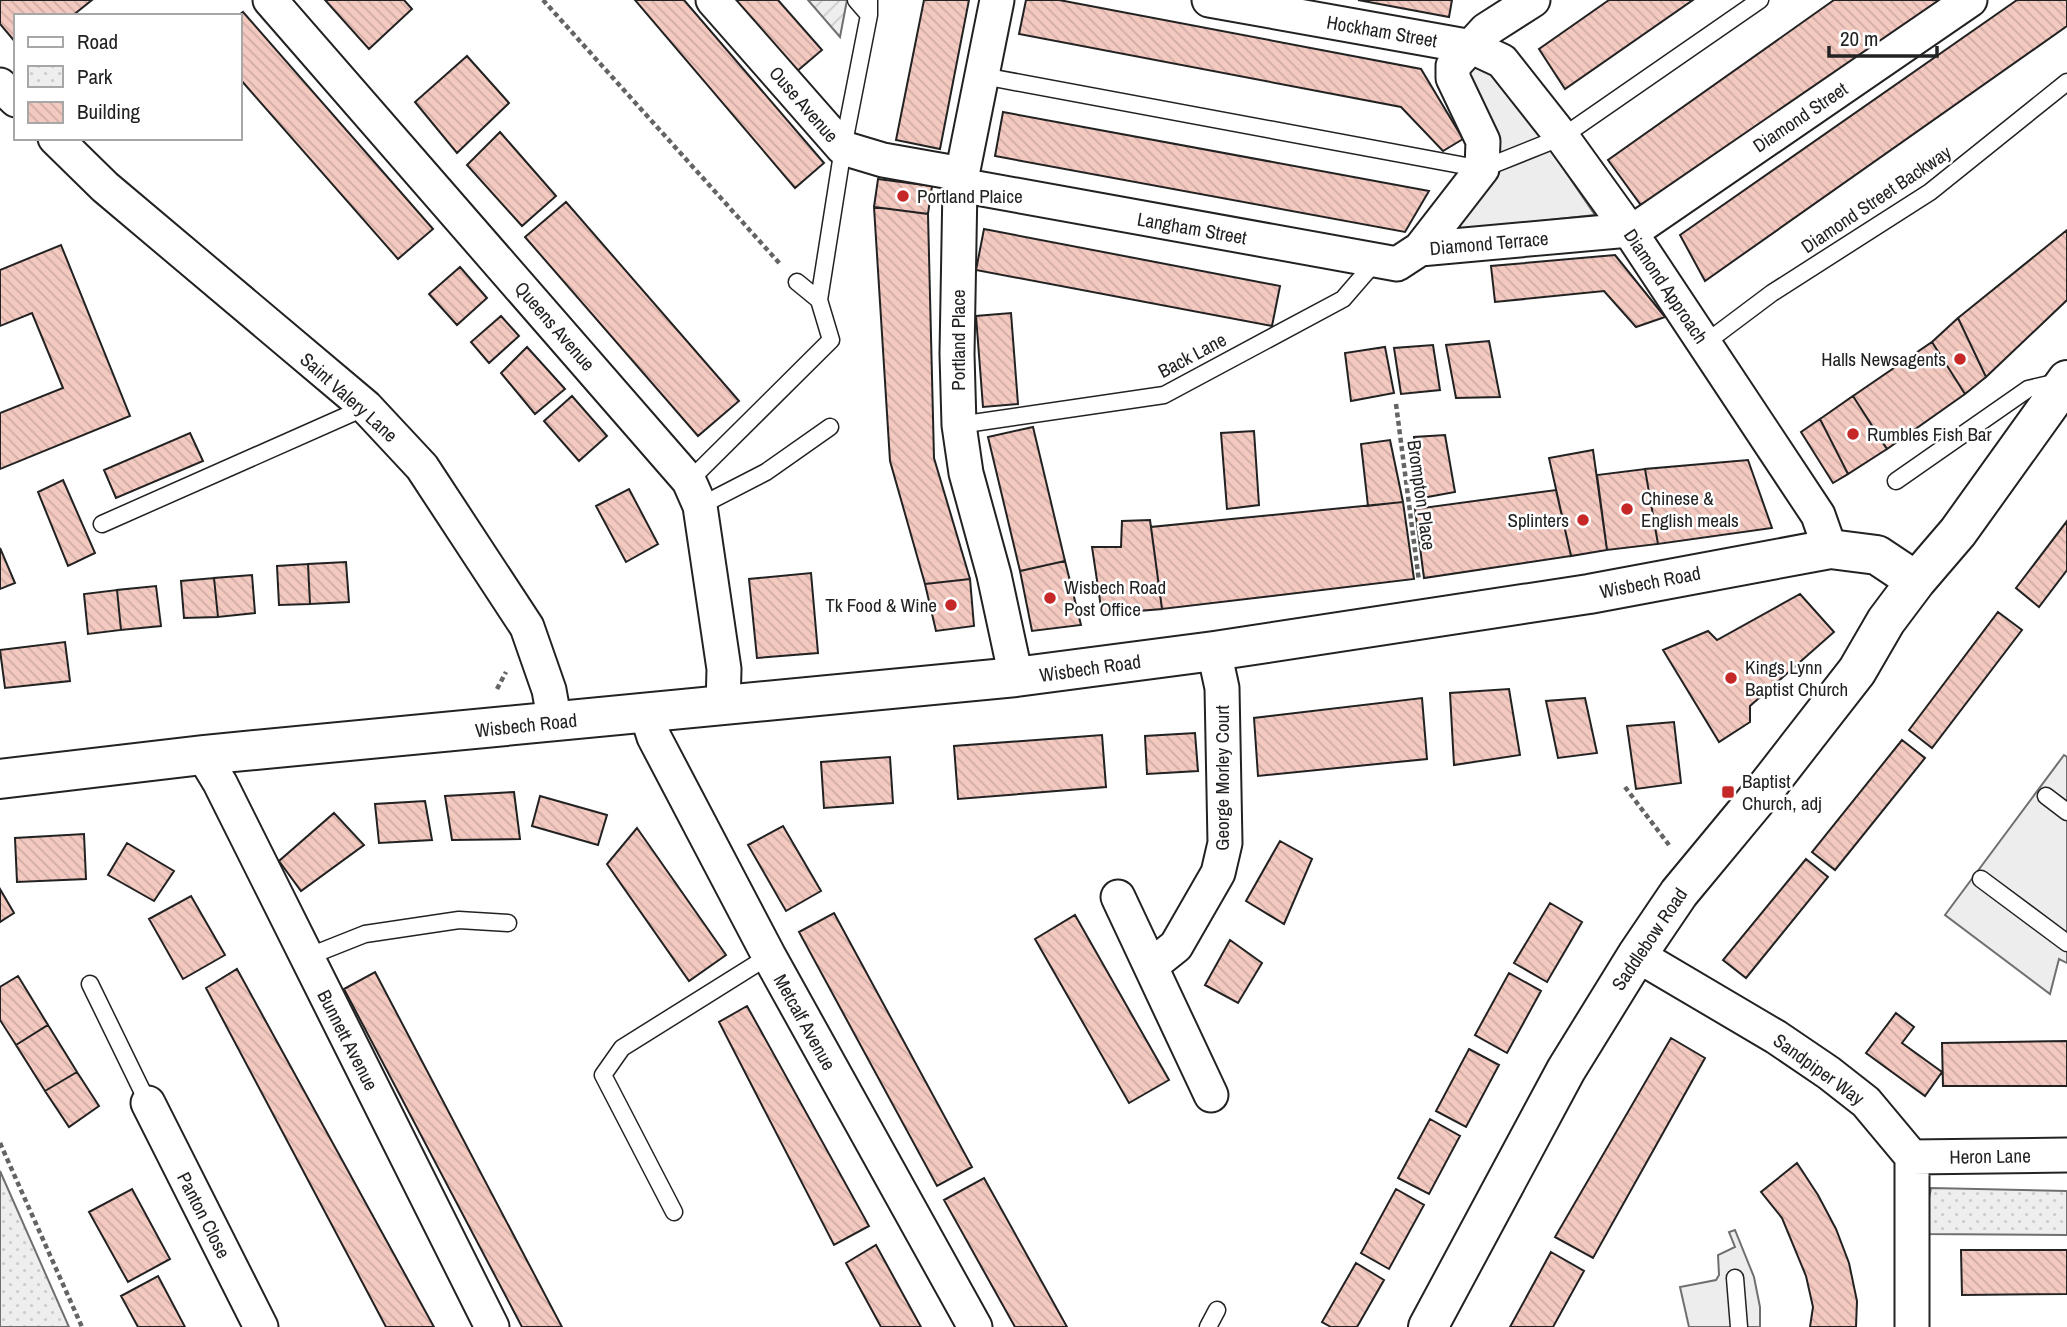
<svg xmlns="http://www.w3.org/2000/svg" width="2067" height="1327" viewBox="0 0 2067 1327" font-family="'Archivo Narrow',sans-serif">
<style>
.park{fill:url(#park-dots);stroke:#6f6f6f;stroke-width:2}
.garden{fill:url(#garden-furrows);stroke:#6f6f6f;stroke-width:2}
.parking{fill:#ededed;stroke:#6f6f6f;stroke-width:2}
.building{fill:url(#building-back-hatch);stroke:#222;stroke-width:2}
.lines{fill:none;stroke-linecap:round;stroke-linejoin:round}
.service-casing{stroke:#222;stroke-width:19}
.minor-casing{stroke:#222;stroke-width:37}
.tertiary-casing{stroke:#222;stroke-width:42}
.path{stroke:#646464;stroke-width:4.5;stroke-dasharray:5 3.5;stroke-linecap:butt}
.service{stroke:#fff;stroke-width:16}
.minor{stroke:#fff;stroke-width:33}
.tertiary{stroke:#fff;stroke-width:38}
.poi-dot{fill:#c62828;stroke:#fff;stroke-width:2.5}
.labels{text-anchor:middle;stroke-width:5;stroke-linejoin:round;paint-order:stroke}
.street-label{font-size:19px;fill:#222;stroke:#fff}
.poi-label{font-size:19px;fill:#222;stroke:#fff;text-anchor:start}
</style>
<defs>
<pattern id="park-dots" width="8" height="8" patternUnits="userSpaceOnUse" patternTransform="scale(1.75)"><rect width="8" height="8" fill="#eee"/><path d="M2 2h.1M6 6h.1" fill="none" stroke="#ccc" stroke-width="1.8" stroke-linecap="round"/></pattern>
<pattern id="garden-furrows" width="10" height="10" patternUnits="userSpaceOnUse" patternTransform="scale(1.75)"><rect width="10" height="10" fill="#eee"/><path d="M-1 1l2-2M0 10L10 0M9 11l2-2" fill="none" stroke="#ccc"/></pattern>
<pattern id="building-back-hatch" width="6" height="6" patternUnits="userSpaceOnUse" patternTransform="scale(1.75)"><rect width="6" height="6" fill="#f3c9c0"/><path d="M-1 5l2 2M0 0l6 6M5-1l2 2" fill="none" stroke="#d0aca5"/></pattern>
</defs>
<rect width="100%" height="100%" fill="#fff"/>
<!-- park -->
<path class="park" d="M0 1171 69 1327H0Z
M1931 1188 2067 1191V1235L1922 1234Z"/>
<!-- garden -->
<path class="garden" d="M808 0H847L840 37Z"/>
<!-- parking -->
<path class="parking" d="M1479 63 1498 73 1595 215 1456 230 1491 177 1463 75Z
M2064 755 2067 757V963L2059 959 2050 994 1945 915Z
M1735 1230 1754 1277 1760 1307V1327H1689L1680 1287 1716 1280 1719 1275 1718 1255 1735 1247 1729 1232Z"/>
<!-- building -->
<path class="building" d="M0 0H92L72 16H16V43L0 24Z
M325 0H404L412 9 369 49Z
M635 0H684L824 163 795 188Z
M734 0H778L822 50 796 72Z
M924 0H969L940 149 896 140Z
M1026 0H1059L1421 69 1463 139 1443 151 1401 107 1019 34Z
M1358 0H1452L1449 17Z
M1609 0H1693L1565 89 1539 49Z
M1834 0H1944L1643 208 1608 160Z
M2017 0H2067V26L1705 281 1680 235Z
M243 12 433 229 398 259 240 79 238 16Z
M467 56 509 103 457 153 415 102Z
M1003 112 1429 191 1405 232 995 156Z
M500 132 556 196 522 226 467 165Z
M878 179 932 186 928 214 874 207Z
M566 202 739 401 698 436 525 237Z
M874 207 928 214 934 458 970 579 925 584 890 461Z
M984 229 1280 286 1272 326 976 270Z
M2067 230V300L1986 377 1958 318Z
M61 245 130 416 0 469V413L63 388 32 313 0 326V270Z
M1615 255 1665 317 1636 327 1604 291 1495 302 1491 266Z
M460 267 487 298 457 325 429 294Z
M1011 313 1018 404 983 407 976 316Z
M501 316 519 336 489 363 471 342Z
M1958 318 1986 377 1965 394 1932 342Z
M1489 341 1500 397 1456 398 1446 345Z
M1932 342 1965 394 1887 449 1853 396Z
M1433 345 1440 390 1401 394 1394 348Z
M527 347 565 389 535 414 501 373Z
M1385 347 1394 393 1351 401 1345 353Z
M572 396 607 436 579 461 544 421Z
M1853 396 1887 449 1848 474 1820 419Z
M1820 419 1848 474 1833 483 1801 432Z
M1033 427 1065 561 1020 571 988 437Z
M1254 431 1259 505 1227 509 1221 433Z
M190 433 203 461 116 498 104 470Z
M1445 435 1455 492 1422 498 1414 437Z
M1390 440 1403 502 1368 506 1361 444Z
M1593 450 1607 550 1571 556 1549 458Z
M1748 460 1772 528 1658 544 1645 469Z
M1645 469 1658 544 1607 550 1597 475Z
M63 480 95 553 68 566 38 492Z
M629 489 658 544 626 562 596 506Z
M1556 490 1571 556 1424 578 1415 509Z
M1403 502 1414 579 1162 609 1151 527Z
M1150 520 1162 609 1102 614 1092 547H1121L1122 521Z
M2067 521V570L2039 607 2016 588Z
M0 548 15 583 0 589Z
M1065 561 1081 625 1032 631 1020 571Z
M346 562 349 602 310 604 308 564Z
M308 564 310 604 279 605 277 566Z
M811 573 818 653 757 658 749 579Z
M252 575 255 613 218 617 214 578Z
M214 578 218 617 184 618 181 581Z
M970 579 974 626 936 631 925 584Z
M156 586 161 626 121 630 117 590Z
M117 590 121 630 88 634 84 594Z
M1800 594 1834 632 1750 706V722L1719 742 1663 650 1708 631 1717 640Z
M1998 612 2022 630 1932 748 1909 730Z
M65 642 70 681 5 688 0 650Z
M1509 689 1520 755 1454 765 1450 693Z
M1422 698 1427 759 1258 776 1254 718Z
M1585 698 1597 753 1558 758 1546 701Z
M1674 722 1681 783 1636 789 1627 726Z
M1195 733 1198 771 1147 774 1145 736Z
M1102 735 1106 787 958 799 954 746Z
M1902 740 1925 758 1835 870 1812 852Z
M890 757 893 803 824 808 821 762Z
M514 792 520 839 452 840 445 796Z
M540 796 607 815 598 845 532 826Z
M425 801 432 840 379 843 375 804Z
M334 813 364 845 301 891 279 861Z
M783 826 821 891 786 911 748 845Z
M637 828 726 955 689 981 607 864Z
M84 834 86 879 17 882 15 838Z
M1280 841 1312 859 1284 924 1246 901Z
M127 843 174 871 154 901 108 875Z
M1806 859 1828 877 1746 978 1723 960Z
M0 889 14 913 0 922Z
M191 896 225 955 183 979 149 919Z
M1550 903 1582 922 1547 982 1514 963Z
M834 913 972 1167 937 1186 799 932Z
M1075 915 1169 1080 1129 1103 1035 939Z
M1230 940 1262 963 1238 1003 1205 985Z
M237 969 434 1327H386L206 988Z
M375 972 562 1327H522L344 989Z
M1509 973 1541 991 1507 1053 1475 1035Z
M18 976 48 1025 16 1045 0 1020V987Z
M747 1006 869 1226 834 1245 719 1022Z
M1896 1013 1914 1027 1902 1043 1942 1072 1925 1096 1866 1053Z
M48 1025 77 1072 45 1091 16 1045Z
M1671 1038 1705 1058 1593 1258 1555 1237Z
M2067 1041V1086H1943L1942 1043Z
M1469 1049 1499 1065 1466 1127 1436 1111Z
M77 1072 99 1106 69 1127 45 1091Z
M1430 1119 1460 1136 1429 1194 1398 1178Z
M1797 1163 1818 1195 1836 1229 1849 1263 1857 1301 1856 1327H1810L1813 1307 1806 1276 1782 1218 1761 1192Z
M984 1178 1067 1327H1015L944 1200Z
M132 1189 170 1259 128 1282 89 1212Z
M1396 1189 1424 1205 1389 1269 1361 1253Z
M876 1245 921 1327H881L846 1263Z
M1961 1250H2067V1294L1962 1295Z
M1551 1252 1584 1271 1553 1327H1510Z
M1356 1263 1384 1280 1357 1327H1331L1322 1322Z
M158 1276 185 1327H138L121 1296Z"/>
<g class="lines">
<!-- service casing -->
<g class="service-casing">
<path id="service" d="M856 0 869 15V0
M983 76 1482 169 1562 137 1760 0
M819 300 843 148 869 15
M1704 344 1772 293 1930 192 2067 82
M959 425 1164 395 1343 299 1375 262
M689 481 831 340 819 300 797 282
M1896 481 2028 389 2058 382
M700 506 766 472 830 427
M102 524 366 407
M2046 796 2067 812
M1981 879 2067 943
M307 957 365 934 459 920 508 923
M90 984 148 1103
M674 1212 603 1075 622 1048 769 956
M1735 1278 1739 1327
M1208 1327 1217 1310"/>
</g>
<!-- minor casing -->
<g class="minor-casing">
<path id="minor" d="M270 0 689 481 700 506 724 669 723 706
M713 0 843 148 883 160 962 174
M997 0 960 185 957 354 959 425 966 473 994 575 1016 677
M1209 0 1472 47 1502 61 1562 137 1629 230 1818 515 1830 549
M0 85 16 100
M55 138 105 187 366 407 422 467 527 627 549 690 555 723
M960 185 1397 264 1420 249 1482 169 1483 141 1453 78V66L1486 30 1533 0
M1420 249 1629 230 1642 225 1970 0
M646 712 654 737 769 956 975 1327
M203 755 220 783 492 1327
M1118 897 1211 1095
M1637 955 1776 1037 1829 1073 1866 1102 1912 1157V1327
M1151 966 1176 946 1218 873 1225 843 1222 688 1214 651
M148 1103 261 1327
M1912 1157 2067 1155"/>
</g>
<!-- tertiary casing -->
<g class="tertiary-casing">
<path id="tertiary" d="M0 779 203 755 1016 677 1214 651 1589 594 1830 549 1877 555 1916 581
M1428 1327 1566 1070 1637 955 1679 893 1766 788 1857 671 1886 621 1916 581 1958 532 2067 380"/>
</g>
<!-- path -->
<path class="path" d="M543 0 781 265
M1396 404 1419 581
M497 689 506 672
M1625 787 1669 845
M0 1143 82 1327"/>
<!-- service -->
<use href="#service" class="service"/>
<!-- minor -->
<use href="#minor" class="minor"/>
<!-- tertiary -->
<use href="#tertiary" class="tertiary"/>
</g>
<!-- markers -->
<g class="poi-dot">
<circle cx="903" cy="196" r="7"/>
<circle cx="1960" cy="359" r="7"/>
<circle cx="1853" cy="434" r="7"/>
<circle cx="1627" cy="509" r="7"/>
<circle cx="1583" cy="520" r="7"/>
<circle cx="1050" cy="598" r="7"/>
<circle cx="951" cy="605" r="7"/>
<circle cx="1731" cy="678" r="7"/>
<rect x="1721" y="785" width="14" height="14" rx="3.5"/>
</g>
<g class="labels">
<!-- street labels -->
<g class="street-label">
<text transform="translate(1382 31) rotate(10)" y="7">Hockham Street</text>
<text transform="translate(804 104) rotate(49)" y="7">Ouse Avenue</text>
<text transform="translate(1800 117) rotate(-34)" y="7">Diamond Street</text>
<text transform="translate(1876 199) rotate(-34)" y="7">Diamond Street Backway</text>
<text transform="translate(1192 228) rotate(10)" y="7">Langham Street</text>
<text transform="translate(1489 243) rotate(-5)" y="7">Diamond Terrace</text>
<text transform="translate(1666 286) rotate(56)" y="7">Diamond Approach</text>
<text transform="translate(555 326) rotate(49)" y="7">Queens Avenue</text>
<text transform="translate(958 340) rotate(-90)" y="7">Portland Place</text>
<text transform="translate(1192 355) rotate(-28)" y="7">Back Lane</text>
<text transform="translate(349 397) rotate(42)" y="7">Saint Valery Lane</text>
<text transform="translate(1422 495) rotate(82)" y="7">Brompton Place</text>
<text transform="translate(1650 582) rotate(-11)" y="7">Wisbech Road</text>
<text transform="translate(1090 668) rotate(-8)" y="7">Wisbech Road</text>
<text transform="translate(526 725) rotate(-6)" y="7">Wisbech Road</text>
<text transform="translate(1222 778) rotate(-90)" y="7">George Morley Court</text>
<text transform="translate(1649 939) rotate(-56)" y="7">Saddlebow Road</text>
<text transform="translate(805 1022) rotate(61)" y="7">Metcalf Avenue</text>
<text transform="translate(348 1040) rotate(63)" y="7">Bunnett Avenue</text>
<text transform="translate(1819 1069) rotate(36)" y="7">Sandpiper Way</text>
<text transform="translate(1990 1156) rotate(-1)" y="7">Heron Lane</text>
<text transform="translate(204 1215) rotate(63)" y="7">Panton Close</text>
</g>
<!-- poi labels -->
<g class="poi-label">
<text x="917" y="203">Portland Plaice</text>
<text x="1946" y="366" text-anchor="end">Halls Newsagents</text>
<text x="1867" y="441">Rumbles Fish Bar</text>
<text x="1641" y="505">Chinese &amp;<tspan x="1641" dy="22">English meals</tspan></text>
<text x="1569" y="527" text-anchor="end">Splinters</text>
<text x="1064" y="594">Wisbech Road<tspan x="1064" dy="22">Post Office</tspan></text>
<text x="937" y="612" text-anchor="end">Tk Food &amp; Wine</text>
<text x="1745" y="674">Kings Lynn<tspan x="1745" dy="22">Baptist Church</tspan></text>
<text x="1742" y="788">Baptist<tspan x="1742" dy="22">Church, adj</tspan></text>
</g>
</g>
<!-- legend -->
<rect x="14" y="14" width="228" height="126" fill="#ffffff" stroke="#a7a7a7" stroke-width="2"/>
<rect x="28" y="37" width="35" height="10" fill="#ffffff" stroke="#a7a7a7" stroke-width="2"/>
<text x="77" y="49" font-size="21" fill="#222222">Road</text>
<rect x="28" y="66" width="35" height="21" fill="url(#park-dots)" stroke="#a7a7a7" stroke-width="2"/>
<text x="77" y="84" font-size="21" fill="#222222">Park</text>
<rect x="28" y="102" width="35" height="21" fill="url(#building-back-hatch)" stroke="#a7a7a7" stroke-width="2"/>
<text x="77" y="119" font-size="21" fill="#222222">Building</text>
<!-- scale -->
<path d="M1829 46v10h108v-10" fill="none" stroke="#222222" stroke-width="3.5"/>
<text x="1840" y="46" font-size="21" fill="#222222" stroke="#ffffff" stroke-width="5" paint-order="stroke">20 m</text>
</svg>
